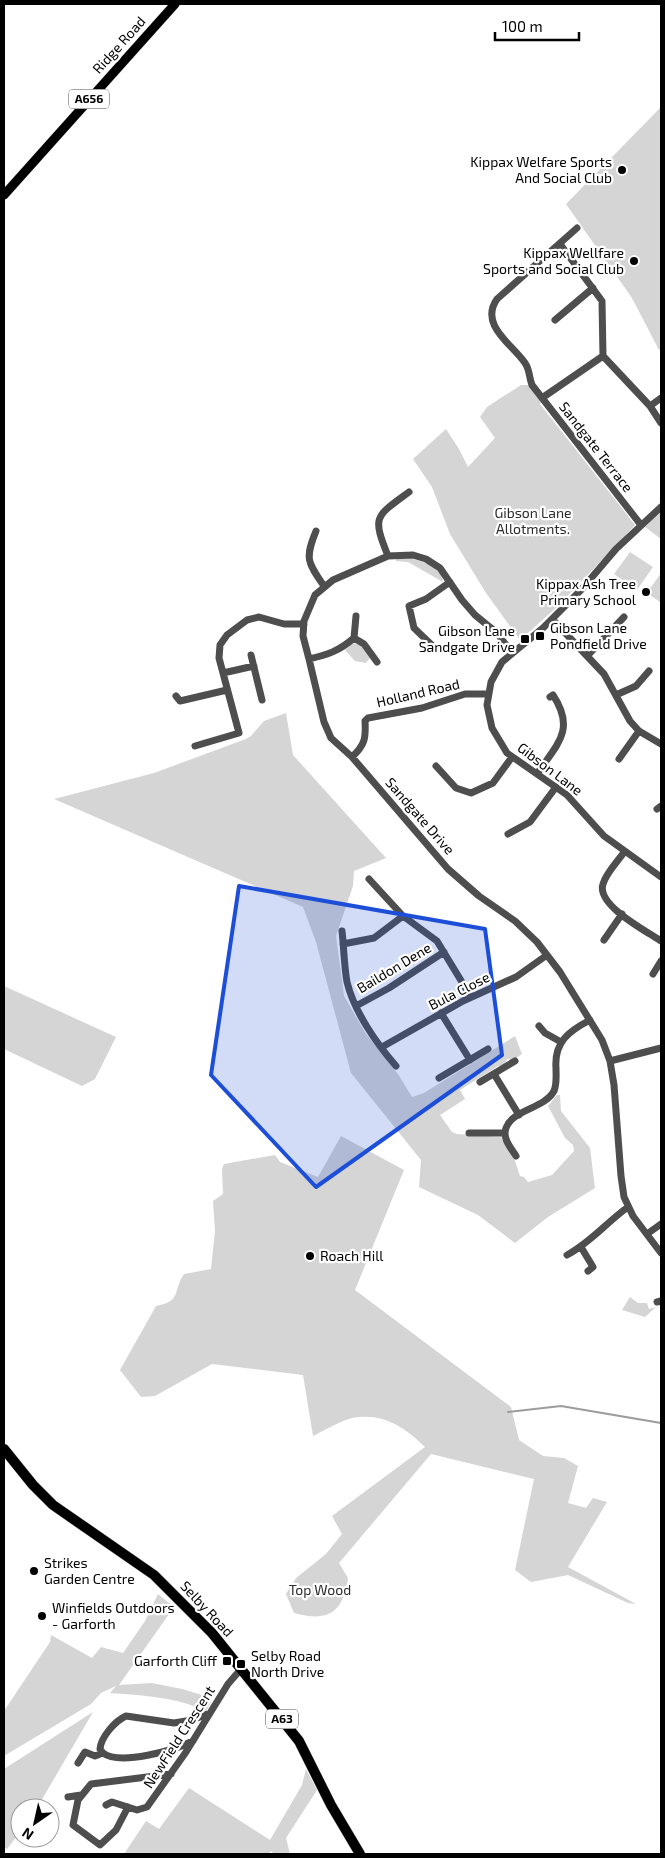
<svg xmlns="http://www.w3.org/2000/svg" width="665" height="1858" viewBox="0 0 665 1858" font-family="'Exo 2',sans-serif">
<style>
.green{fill:#d5d5d5}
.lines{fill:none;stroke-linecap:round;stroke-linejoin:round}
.stream{stroke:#9c9c9c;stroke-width:2}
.major-casing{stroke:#dbdbdb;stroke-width:10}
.highway-casing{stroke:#dbdbdb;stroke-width:11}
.minor{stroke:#4e4e4e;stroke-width:7}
.major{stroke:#000;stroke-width:9}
.highway{stroke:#000;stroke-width:10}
.marked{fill:#1d4ed8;fill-opacity:0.2;stroke:#1d4ed8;stroke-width:4;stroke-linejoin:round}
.poi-dot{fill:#000;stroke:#fff;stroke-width:2}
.labels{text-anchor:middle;stroke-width:4.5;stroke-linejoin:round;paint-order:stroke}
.shield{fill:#fff;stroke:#4c4c4c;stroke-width:1}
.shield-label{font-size:12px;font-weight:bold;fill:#000}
.street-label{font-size:14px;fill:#000;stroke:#fff}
.poi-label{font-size:14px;fill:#000;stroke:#fff;text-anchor:end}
.park-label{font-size:14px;fill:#2c2c2c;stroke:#fff}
</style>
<rect width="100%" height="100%" fill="#fff"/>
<!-- green -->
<path class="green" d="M661 107V349L659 350 632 298 566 204Z
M521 385H529L541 402 540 404 635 525 558 606 520 640 486 593 450 534 432 487 413 459 446 429 459 449 468 467 495 438 480 417 487 407Z
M661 512V539L645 527Z
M630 552 653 567 637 590 614 574Z
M396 557C415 558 428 561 442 575L443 582 408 562 396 561Z
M661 573V601L660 602 647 593Z
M359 643 370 658 366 663 355 661 345 650 352 644Z
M286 713 293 755 386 858 354 871 353 886 336 936 344 996 366 1034 398 1074 412 1097 424 1093 515 1036 522 1054 513 1060 507 1059 504 1065 498 1066 460 1090 465 1099 440 1115 452 1132 457 1134 501 1137 514 1158 520 1176 524 1177 528 1182 552 1175 574 1151 573 1145 565 1138 548 1106 557 1095H560L561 1111 590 1148 595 1188 548 1217 515 1243 478 1215 419 1187 421 1160 351 1073 316 942 303 907 54 799 154 773 246 739 251 736 264 721Z
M4 986 116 1037 95 1079 82 1086 4 1049Z
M341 1136 404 1170 355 1290 511 1407 519 1440 543 1456 564 1458 578 1466 568 1503 586 1508 593 1498 607 1502 568 1567 636 1604 628 1603 568 1575 531 1582 515 1570 534 1479 431 1454 339 1563 348 1578C343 1614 327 1622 294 1613L286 1594 296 1578 326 1554 342 1534 332 1516 425 1447C405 1427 382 1412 352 1418 340 1421 325 1430 313 1436L303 1375 212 1364 155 1396 141 1397 120 1370 156 1306C182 1301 172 1292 184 1274L211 1269 215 1231 213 1201 223 1194 222 1169 224 1164 275 1155 280 1162 318 1177Z
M630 1297 638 1303H647L649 1309 656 1307 645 1317 622 1310Z
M158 1594 174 1607 119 1685 152 1683 182 1689 202 1695 212 1700 206 1712C181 1697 138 1695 110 1693L116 1686 101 1693 91 1704 4 1756V1711L50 1642 51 1635 92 1658 101 1647 123 1653 145 1621Z
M93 1712 37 1808H20V1832L7 1849 4 1847V1769Z
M306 1769 317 1790 286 1838 290 1854H274L271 1851 269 1854H124L146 1821 159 1829 189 1788 270 1840 302 1785Z"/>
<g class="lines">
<!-- stream -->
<path class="stream" d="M508 1412 561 1406 661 1423"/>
<!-- major casing -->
<g class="major-casing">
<path id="major" d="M4 195 175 4"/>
</g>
<!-- highway casing -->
<g class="highway-casing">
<path id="highway" d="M4 1449 33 1485 53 1505 154 1575 212 1633 299 1741 331 1805 360 1854"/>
</g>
<!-- minor -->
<path class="minor" d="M577 228 497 299C479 325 512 344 525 363 530 370 529 378 532 385L641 525
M560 244 602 301 603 356
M555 320 593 288
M603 356 650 406 661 423
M542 398 603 356
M650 406 661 398
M661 507 616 549 581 590 543 628 502 662 491 682 487 705 492 728 507 753 567 795 604 836 661 877
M316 531C305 558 307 562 324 586
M388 556C372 516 375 517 409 492
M552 619 604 674 630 721 639 731 661 744
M354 638 364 644 377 662
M437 650 414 628 409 606 426 599 450 582
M512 653 497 633 475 615 462 600 440 568 426 559 413 555 388 556 333 580 315 595 304 621 303 636 309 659 324 722 331 738 352 757 448 869 479 896 515 921 537 942 560 972 602 1040 610 1061 614 1085 621 1176 624 1197 633 1216 661 1253
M251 655 262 700
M588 655 624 617
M309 659C327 655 339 651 354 638L356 616
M223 673 219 658 220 645 227 635 247 620 259 617 284 624H304
M616 695 636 686 649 671
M176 696 180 701 227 690
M195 746 239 733 223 673 254 666
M352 757C365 745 366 738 365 721L368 718 422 708 465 694H488
M619 759 639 731
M436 766 456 788 471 793 493 783 512 757
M537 774C557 744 576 730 553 695L550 697
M657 809 661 806
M508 834 530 822 556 787
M625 851C618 861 606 873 603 884 596 905 646 931 661 941
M369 879 403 916 437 941 471 997
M342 931C344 948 344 965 347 982 354 1011 376 1043 396 1066
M604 940 622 914
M343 944 374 938 403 916
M653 974 661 961
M356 1006 389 988 444 952
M441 1013 470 1060
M539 1026 545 1033 561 1042
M382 1047 463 1001 516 977 547 955
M610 1061 661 1048
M494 1074 519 1115
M439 1078 488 1049
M480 1082 515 1061
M469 1133H505
M516 1156C511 1148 502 1138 506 1128 513 1109 544 1109 554 1091 557 1084 556 1076 556 1068 554 1042 569 1031 590 1020
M647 1234 661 1224
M581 1247 593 1267 588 1271
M567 1255C590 1243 607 1222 628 1207
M657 1302 661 1301
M103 1753 100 1749C101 1737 115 1721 126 1716L174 1723 192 1720 210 1713
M78 1763 85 1752 95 1756 103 1753C120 1766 175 1750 193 1741
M68 1797 81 1795
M106 1805 112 1802 137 1810 147 1807 186 1752 228 1684 241 1669
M128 1807 116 1830 100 1845 73 1825 78 1800 91 1784 171 1774"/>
<!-- major -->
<use href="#major" class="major"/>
<!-- highway -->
<use href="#highway" class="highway"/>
</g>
<!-- marked area -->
<path class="marked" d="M239 886 485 929 502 1055 316 1187 211 1075Z"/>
<!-- markers -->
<g class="poi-dot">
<circle cx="622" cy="170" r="5"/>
<circle cx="634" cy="261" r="5"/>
<circle cx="646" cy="592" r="5"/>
<rect x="535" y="631" width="10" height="10" rx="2.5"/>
<rect x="520" y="634" width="10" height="10" rx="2.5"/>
<circle cx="310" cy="1256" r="5"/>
<circle cx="34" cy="1571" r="5"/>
<circle cx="42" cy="1616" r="5"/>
<rect x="222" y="1656" width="10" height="10" rx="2.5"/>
<rect x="236" y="1659" width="10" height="10" rx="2.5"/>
</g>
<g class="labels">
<!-- shield labels -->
<g class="shield">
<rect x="69" y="89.5" width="40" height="19" rx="4"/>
<rect x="266" y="1709.5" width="32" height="19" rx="4"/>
</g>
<g class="shield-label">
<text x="89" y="103">A656</text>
<text x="282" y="1723">A63</text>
</g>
<!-- street labels -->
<g class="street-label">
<text transform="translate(119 45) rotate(-48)" y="5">Ridge Road</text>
<text transform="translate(596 447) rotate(52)" y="5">Sandgate Terrace</text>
<text transform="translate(418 693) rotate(-13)" y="5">Holland Road</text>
<text transform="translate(550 769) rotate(37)" y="5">Gibson Lane</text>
<text transform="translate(420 816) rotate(49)" y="5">Sandgate Drive</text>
<text transform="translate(394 968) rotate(-31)" y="5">Baildon Dene</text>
<text transform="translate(459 991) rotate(-27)" y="5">Bula Close</text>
<text transform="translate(207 1609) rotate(47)" y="5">Selby Road</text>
<text transform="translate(179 1737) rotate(-57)" y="5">NewField Crescent</text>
</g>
<!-- poi labels -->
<g class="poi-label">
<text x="612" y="167">Kippax Welfare Sports<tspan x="612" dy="16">And Social Club</tspan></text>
<text x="624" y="258">Kippax Wellfare<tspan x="624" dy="16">Sports and Social Club</tspan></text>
<text x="636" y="589">Kippax Ash Tree<tspan x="636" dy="16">Primary School</tspan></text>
<text x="550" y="633" text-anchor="start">Gibson Lane<tspan x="550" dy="16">Pondfield Drive</tspan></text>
<text x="515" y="636">Gibson Lane<tspan x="515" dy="16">Sandgate Drive</tspan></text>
<text x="320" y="1261" text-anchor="start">Roach Hill</text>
<text x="44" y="1568" text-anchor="start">Strikes<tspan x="44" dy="16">Garden Centre</tspan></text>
<text x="52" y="1613" text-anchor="start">Winfields Outdoors<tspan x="52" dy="16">- Garforth</tspan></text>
<text x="251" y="1661" text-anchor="start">Selby Road<tspan x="251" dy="16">North Drive</tspan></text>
<text x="217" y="1666">Garforth Cliff</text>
</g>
<!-- park labels -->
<g class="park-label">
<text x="533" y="518">Gibson Lane<tspan x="533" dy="16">Allotments.</tspan></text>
<text x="320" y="1595">Top Wood</text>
</g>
</g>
<!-- border -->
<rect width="665" height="1858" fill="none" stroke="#000000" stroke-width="10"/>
<!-- north arrow -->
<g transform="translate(35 1823) rotate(214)"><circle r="24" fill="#ffffff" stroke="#999999"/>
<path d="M0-4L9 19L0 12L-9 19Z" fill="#000000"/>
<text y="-8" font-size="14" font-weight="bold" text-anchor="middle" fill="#000000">N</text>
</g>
<!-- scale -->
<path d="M495 32v8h84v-8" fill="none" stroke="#000000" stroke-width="2.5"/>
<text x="502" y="32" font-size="15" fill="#000000" stroke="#ffffff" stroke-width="4" paint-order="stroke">100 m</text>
</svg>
